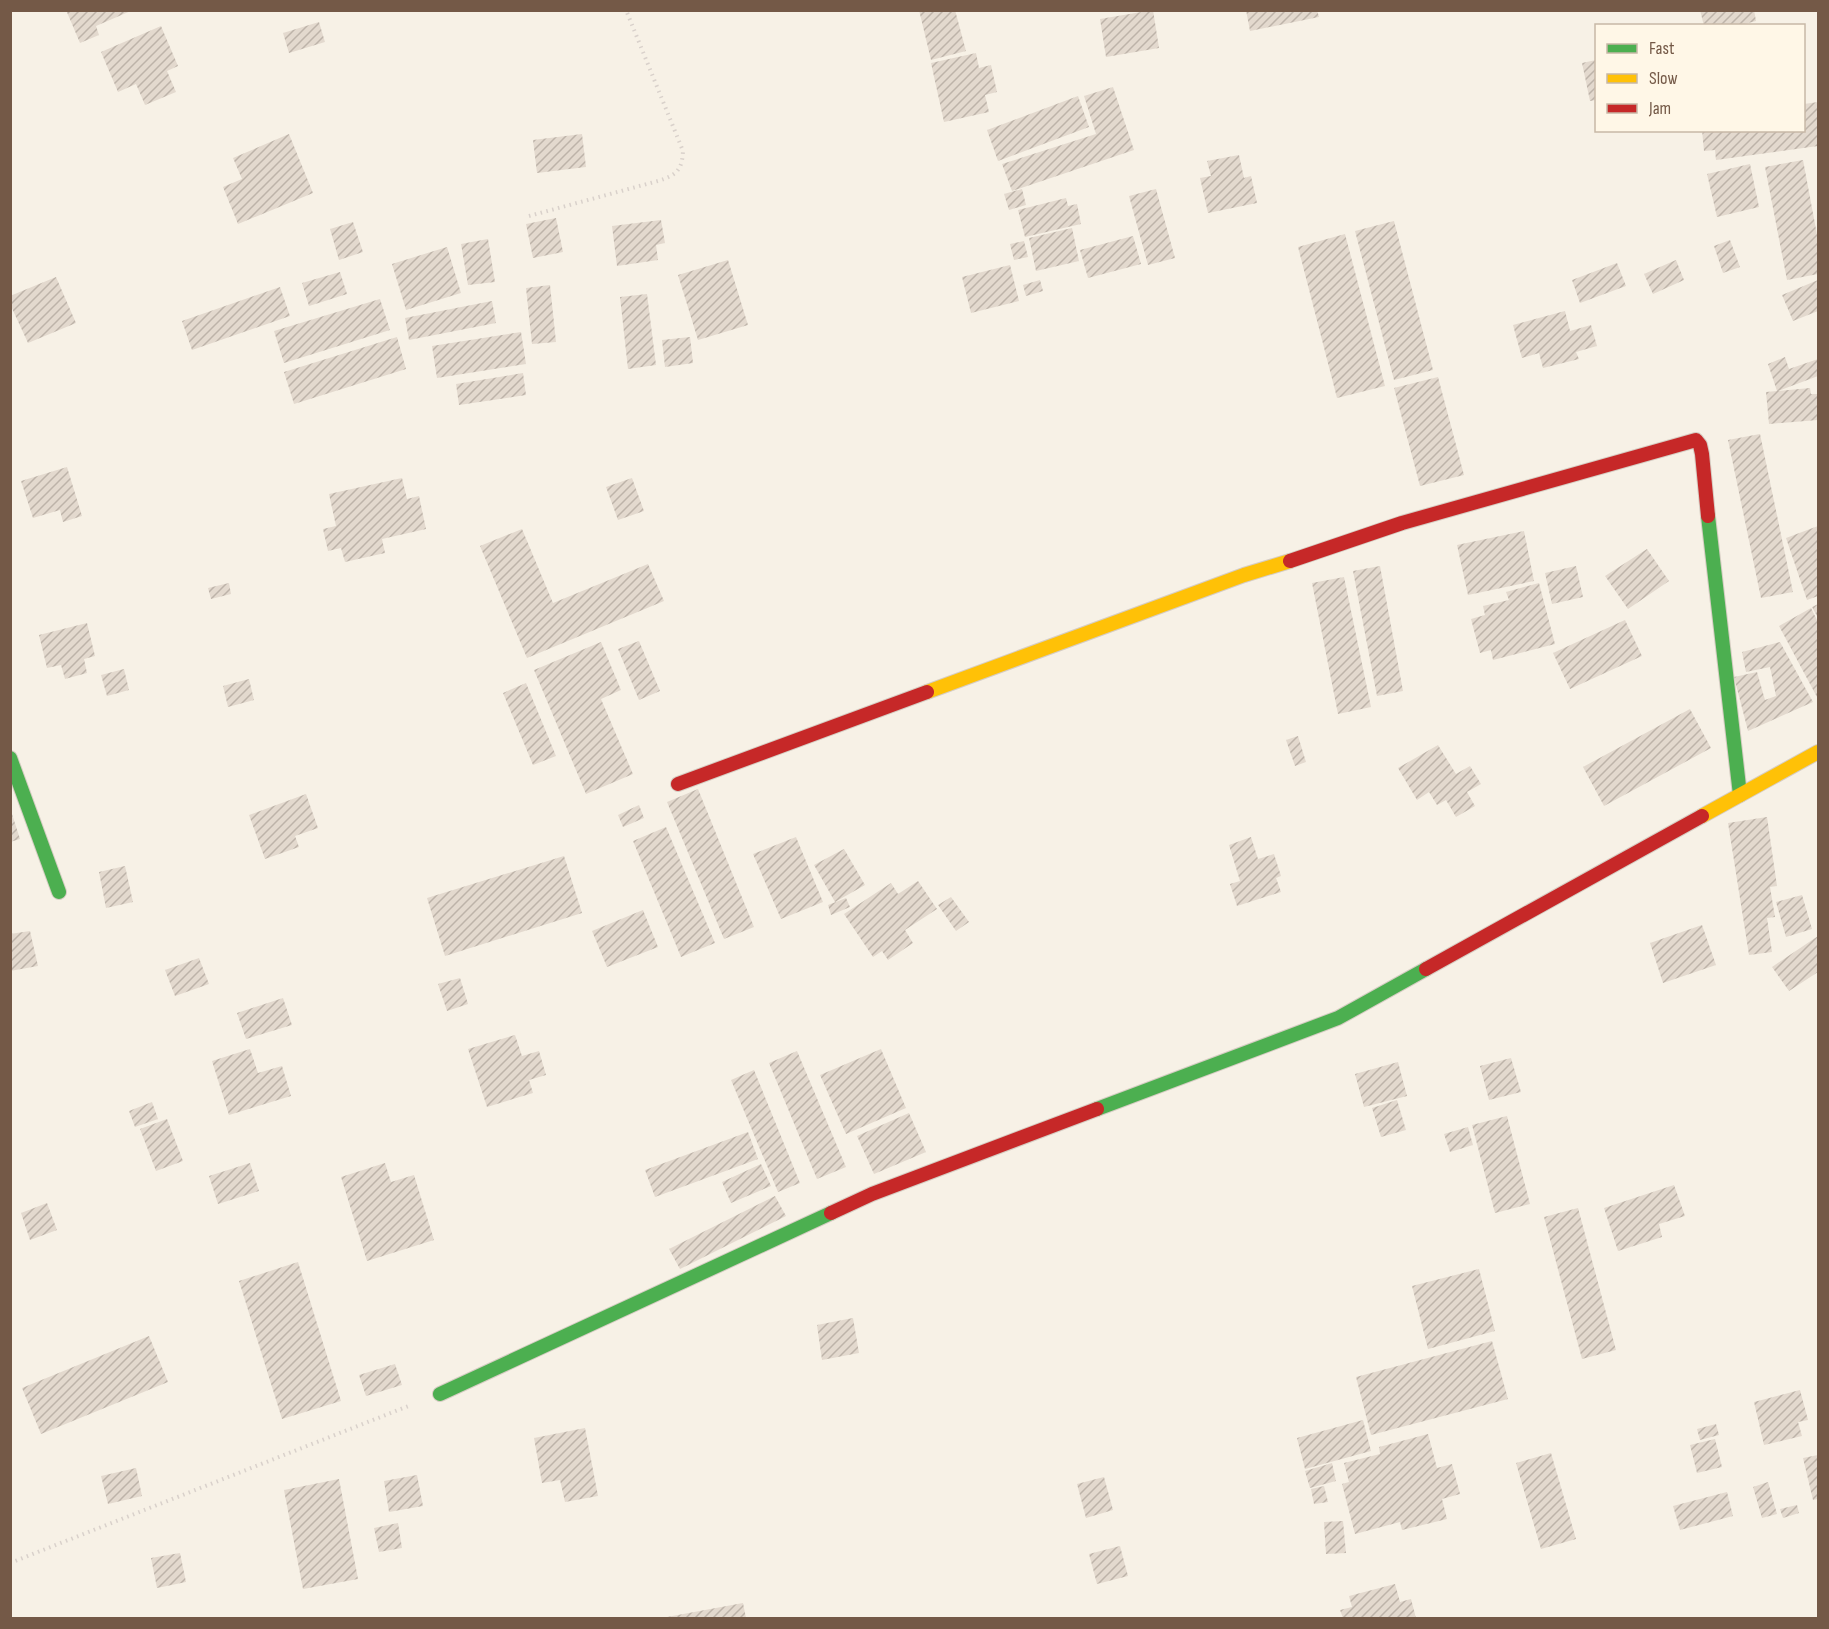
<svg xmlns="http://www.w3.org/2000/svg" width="1829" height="1629" viewBox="0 0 1829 1629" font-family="'Sofia Sans Condensed',sans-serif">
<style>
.building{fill:url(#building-hatch)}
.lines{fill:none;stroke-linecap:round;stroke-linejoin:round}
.fast-casing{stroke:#d6cdc3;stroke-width:16}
.slow-casing{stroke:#d6cdc3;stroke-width:16}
.jam-casing{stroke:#d6cdc3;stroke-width:16}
.path{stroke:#d9d1cb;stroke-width:4;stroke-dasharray:1.5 4.5;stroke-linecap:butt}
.fast{stroke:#4caf50;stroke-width:14}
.slow{stroke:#ffc107;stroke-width:14}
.jam{stroke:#c62828;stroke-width:14}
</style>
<defs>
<pattern id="building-hatch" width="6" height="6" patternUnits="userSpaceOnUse" patternTransform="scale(1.5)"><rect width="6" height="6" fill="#e3d9ce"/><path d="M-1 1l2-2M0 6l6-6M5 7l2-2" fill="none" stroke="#bdb3a9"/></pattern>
</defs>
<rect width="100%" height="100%" fill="#f7f1e6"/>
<!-- building -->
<path class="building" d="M66 10H133L96 26 99 35 80 43Z
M919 10H955L966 51 931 60Z
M1153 10 1159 48 1106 57 1100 19Z
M1246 10H1317L1319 17 1250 31Z
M1700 10H1754L1756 21 1737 26H1704Z
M319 22 325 42 289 53 283 33Z
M161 26 178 66 167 71 176 92 145 105 136 84 118 92 101 52Z
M976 53 979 68 991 65 997 92 985 95 989 112 944 122 931 63Z
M1596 60V100L1590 101 1582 63Z
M1113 87 1134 150 1012 191 1002 164 1096 134 1084 96Z
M1078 96 1089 127 998 161 987 130Z
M1818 102V146L1716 160 1715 150 1704 151 1702 130H1804V104Z
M289 134 313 193 238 224 223 187 242 179 233 158Z
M582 134 586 167 537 173 533 140Z
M1239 155 1244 178 1251 176 1257 203 1208 213 1200 178 1211 176 1207 161Z
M1803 160 1818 240V274L1787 280 1765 167Z
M1750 164 1759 207 1717 217 1707 174Z
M1022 189 1026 205 1009 210 1004 194Z
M1156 189 1175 258 1148 265 1129 196Z
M1066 198 1068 206 1077 204 1081 224 1025 237 1018 210Z
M556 218 563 252 533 258 526 224Z
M661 220 665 243 656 245 658 260 617 266 612 226Z
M1394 221 1433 370 1394 380 1355 231Z
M353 222 363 252 339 260 330 229Z
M1072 228 1079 261 1036 271 1029 238Z
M1345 234 1385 386 1337 398 1298 247Z
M1133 236 1141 264 1088 278 1080 250Z
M488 239 495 282 468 285 461 244Z
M1730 240 1740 267 1723 273 1714 246Z
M1024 241 1028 257 1014 260 1010 244Z
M447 247 461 293 406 310 392 264Z
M728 260 748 325 698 340 678 275Z
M1676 260 1684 280 1653 294 1644 274Z
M1617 263 1626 286 1580 303 1572 280Z
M1010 265 1019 301 971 313 962 277Z
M340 272 347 294 309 306 302 283Z
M56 277 76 323 28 343 10 304V296Z
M1040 280 1043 291 1026 296 1023 285Z
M1818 280V311L1793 321 1782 295Z
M550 285 556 342 532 344 526 288Z
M280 287 290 316 192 350 182 321Z
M647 294 656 365 628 369 620 297Z
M380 299 390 330 284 363 274 331Z
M492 301 496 323 409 340 405 318Z
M1565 311 1570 331 1591 325 1597 346 1576 352 1579 359 1543 368 1539 353 1522 358 1513 325Z
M521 332 526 364 437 378 432 346Z
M397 337 406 369 294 404 284 372Z
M690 337 693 363 665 367 662 340Z
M1785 357 1789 369 1818 359V376L1778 391 1810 388 1811 394H1818V420L1769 424 1766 392 1777 391 1768 364Z
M523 373 526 395 459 405 456 384Z
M1438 377 1464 475 1420 486 1394 388Z
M1760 434 1793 592 1761 598 1728 440Z
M67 467 82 516 63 522 60 510 33 518 21 481Z
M402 478 407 499 419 496 426 529 382 539 385 553 345 562 341 548 328 551 323 529 336 526 329 494Z
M632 478 644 511 618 520 606 487Z
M1818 526V596L1807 600 1786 538Z
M522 529 553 603 648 564 664 601 527 658 480 546Z
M1524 531 1534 581 1468 595 1457 545Z
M1647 549 1669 581 1628 609 1605 576Z
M1380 566 1403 691 1377 696 1353 571Z
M1576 566 1583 597 1552 604 1545 573Z
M1344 577 1371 707 1338 714 1312 583Z
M229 583 231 594 211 599 208 588Z
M1539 583 1555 644 1493 660 1491 650 1480 653 1471 619 1485 615 1483 606 1509 600 1506 592Z
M1818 604V618L1812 607Z
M1811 608 1818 622V699L1779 626Z
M1625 620 1642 656 1570 689 1553 653Z
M87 623 95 656 84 659 87 673 65 679 61 665 47 668 39 635Z
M639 641 660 691 639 700 618 649Z
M601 642 621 690 601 699 633 774 586 794 534 670Z
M1780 642 1813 702 1748 731 1734 677 1757 672 1765 700 1776 696 1770 667 1746 672 1742 652Z
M124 669 129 690 107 696 101 675Z
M249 679 254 700 228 707 223 686Z
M526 683 556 756 533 765 503 693Z
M1690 709 1711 748 1604 806 1583 767Z
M1298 736 1306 762 1295 766 1286 740Z
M1438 745 1456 774 1470 766 1481 784 1467 792 1475 806 1456 817 1446 800 1437 805 1429 792 1417 800 1398 768Z
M698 789 754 927 724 939 667 802Z
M306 794 318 828 295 836 299 847 265 859 249 815Z
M639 805 644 818 623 827 618 815Z
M12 814 20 839 10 842V815Z
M1767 817 1777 886 1770 887 1775 917 1767 918 1772 952 1749 955 1728 823Z
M666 827 715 943 681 957 633 841Z
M796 837 823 902 781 919 753 854Z
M1251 837 1258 859 1274 854 1281 876 1276 878 1281 892 1237 906 1230 884 1240 881 1229 845Z
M844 849 865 885 835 902 814 865Z
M564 856 582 913 445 956 427 898Z
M125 866 133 902 106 908 99 872Z
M918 881 937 909 905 930 913 943 888 960 882 951 873 957 844 914 891 883 898 894Z
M1802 895 1812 929 1786 937 1776 902Z
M951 897 969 922 956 931 938 905Z
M846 898 850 907 831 915 828 905Z
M643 910 658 947 607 967 592 931Z
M1702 925 1716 965 1663 983 1650 943Z
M30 931 38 966 10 971V934Z
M1818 936V972L1789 991 1772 967Z
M199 958 209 984 175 996 165 970Z
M460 978 468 1004 447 1011 438 984Z
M283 998 292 1025 246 1039 237 1013Z
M515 1035 522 1056 539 1051 546 1075 529 1080 533 1093 487 1107 468 1049Z
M250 1049 258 1073 282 1066 291 1096 229 1115 212 1061Z
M881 1049 906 1108 846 1134 820 1075Z
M797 1051 846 1167 817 1179 769 1063Z
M1511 1058 1521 1092 1489 1100 1480 1066Z
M1398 1062 1407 1096 1364 1107 1355 1074Z
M754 1070 800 1183 778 1192 731 1080Z
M1397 1100 1406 1130 1381 1137 1372 1108Z
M152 1102 158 1119 135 1127 129 1111Z
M909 1113 926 1152 874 1174 857 1136Z
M1507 1116 1530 1204 1495 1213 1472 1125Z
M167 1119 183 1161 156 1171 140 1129Z
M1468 1127 1473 1145 1450 1152 1444 1134Z
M748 1132 758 1159 655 1197 645 1170Z
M250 1163 259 1191 218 1204 209 1176Z
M385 1163 391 1182 414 1175 434 1240 367 1261 341 1177Z
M761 1164 771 1186 731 1203 722 1182Z
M1674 1185 1685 1216 1659 1224 1662 1237 1618 1251 1604 1208Z
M775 1196 786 1216 680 1269 669 1249Z
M47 1203 57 1230 30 1240 21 1213Z
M1578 1208 1616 1350 1582 1359 1544 1217Z
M298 1262 341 1401 282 1419 239 1281Z
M1479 1269 1495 1331 1428 1349 1412 1286Z
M853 1318 859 1353 822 1360 817 1325Z
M149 1336 168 1382 41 1434 22 1388Z
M1492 1341 1508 1399 1371 1435 1356 1377Z
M395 1364 402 1385 366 1396 359 1375Z
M1800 1390 1808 1420 1798 1422 1802 1436 1764 1445 1754 1402Z
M1363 1420 1371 1451 1305 1469 1297 1438Z
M1716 1424 1719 1435 1700 1440 1697 1429Z
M585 1428 598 1496 565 1502 560 1480 542 1483 534 1438Z
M1428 1434 1437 1468 1452 1464 1460 1494 1442 1499 1447 1519 1402 1530 1400 1522 1355 1534 1342 1484 1349 1482 1344 1463 1380 1454 1379 1447Z
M1715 1439 1722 1467 1697 1473 1690 1445Z
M1551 1453 1576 1539 1541 1549 1516 1463Z
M1818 1455V1499L1813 1500 1803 1458Z
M1332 1463 1336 1481 1310 1488 1305 1471Z
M136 1468 142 1496 108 1504 101 1476Z
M417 1475 423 1506 389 1512 384 1481Z
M1104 1477 1113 1510 1086 1518 1077 1484Z
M339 1479 358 1579 303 1589 284 1490Z
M1768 1482 1777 1514 1762 1518 1753 1487Z
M1324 1486 1328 1502 1314 1504 1311 1489Z
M1727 1492 1733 1516 1680 1530 1673 1506Z
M1797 1505 1799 1513 1783 1518 1780 1509Z
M1343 1521 1346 1553 1326 1554 1324 1522Z
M398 1523 402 1548 379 1552 374 1528Z
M1120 1546 1128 1576 1097 1584 1089 1554Z
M180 1553 186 1582 157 1588 151 1558Z
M1395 1584 1400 1602 1411 1599 1416 1618H1343L1340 1610 1352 1607 1349 1596Z
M743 1603 746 1618H667V1617Z"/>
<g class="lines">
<!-- fast casing -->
<g class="fast-casing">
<path id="fast" d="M1708 516 1740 795
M10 758 59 892
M1097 1109 1338 1018 1426 969
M440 1394 831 1213"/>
</g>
<!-- slow casing -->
<g class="slow-casing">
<path id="slow" d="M927 692 1244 575 1290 561
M1702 816 1818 752"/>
</g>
<!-- jam casing -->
<g class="jam-casing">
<path id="jam" d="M1290 561 1402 523 1696 440 1700 445 1702 454 1708 516
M678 784 927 692
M1426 969 1702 816
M831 1213 872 1194 1097 1109"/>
</g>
<!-- path -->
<path class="path" d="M529 216 658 181C676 175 682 171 683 151L626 10
M10 1563 411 1405"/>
<!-- fast -->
<use href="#fast" class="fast"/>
<!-- slow -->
<use href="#slow" class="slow"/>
<!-- jam -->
<use href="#jam" class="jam"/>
</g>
<!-- border -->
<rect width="1829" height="1629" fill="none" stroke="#745947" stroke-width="24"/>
<!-- legend -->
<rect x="1595" y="24" width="210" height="108" fill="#fff7e7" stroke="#c7b8a7" stroke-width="1.5"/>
<rect x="1607" y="44" width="30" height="9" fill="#4caf50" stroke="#c7b8a7" stroke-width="1.5"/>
<text x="1649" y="54" font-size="18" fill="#745947">Fast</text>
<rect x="1607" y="74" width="30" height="9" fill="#ffc107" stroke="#c7b8a7" stroke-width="1.5"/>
<text x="1649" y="84" font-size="18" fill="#745947">Slow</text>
<rect x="1607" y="104" width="30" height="9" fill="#c62828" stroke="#c7b8a7" stroke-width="1.5"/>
<text x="1649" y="114" font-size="18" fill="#745947">Jam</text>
</svg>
